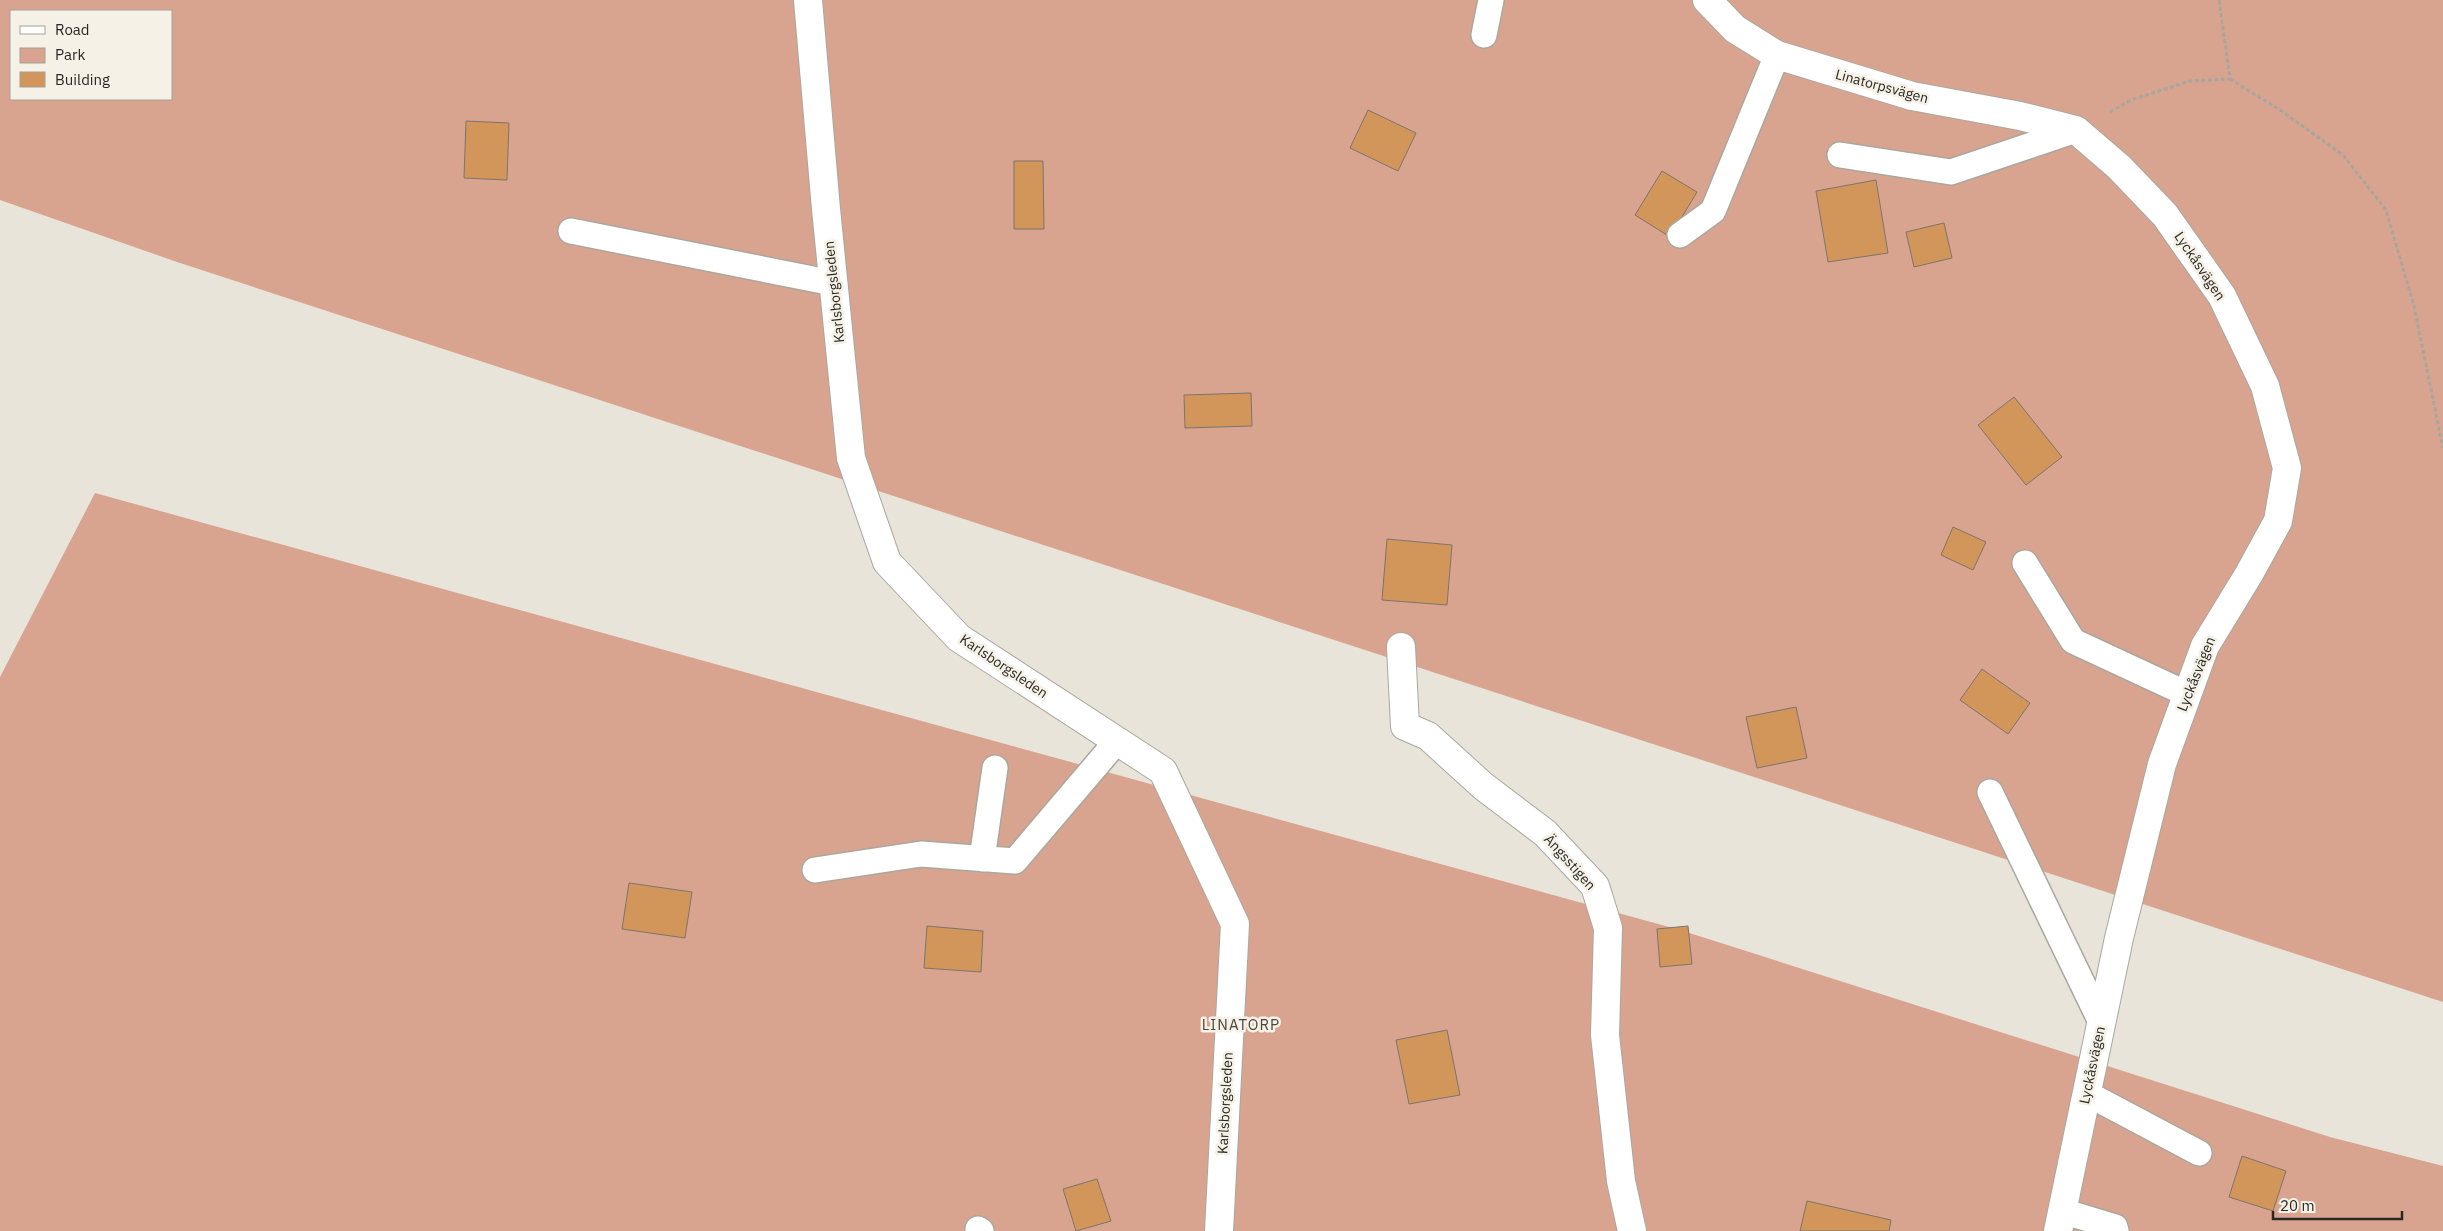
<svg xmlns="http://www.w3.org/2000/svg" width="2443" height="1231" viewBox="0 0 2443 1231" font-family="'IBM Plex Sans',sans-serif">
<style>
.green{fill:#d8a490;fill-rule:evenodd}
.building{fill:#d2965b;stroke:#7c746d}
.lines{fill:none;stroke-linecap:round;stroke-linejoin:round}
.lane-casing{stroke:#aba79d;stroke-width:28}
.street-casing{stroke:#aba79d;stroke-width:30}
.path{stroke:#a8a59d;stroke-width:3;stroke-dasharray:4 2.5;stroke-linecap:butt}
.lane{stroke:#fff;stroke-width:25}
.street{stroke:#fff;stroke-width:28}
.labels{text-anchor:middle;stroke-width:5;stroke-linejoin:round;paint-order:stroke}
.street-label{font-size:14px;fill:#2a2825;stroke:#f5f1e6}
.neighbourhood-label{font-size:15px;letter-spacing:1px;fill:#4b473e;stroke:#f5f1e6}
</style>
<rect width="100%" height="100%" fill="#e8e4d9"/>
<!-- green -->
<path class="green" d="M0 0H2443V1002L177 262 0 200ZM11 11H171V99H11Z
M95 493 1680 930 2330 1137 2443 1166V1231H0V677Z"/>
<!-- building -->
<path class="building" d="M1368 110 1416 133 1398 171 1350 148Z
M466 121 509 123 507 180 464 178Z
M1014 161H1043L1044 229H1014Z
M1662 171 1697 192 1670 237 1635 215Z
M1876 180 1888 253 1828 262 1816 191Z
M1944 223 1952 258 1914 267 1906 232Z
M1251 393 1252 426 1185 428 1184 395Z
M2014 397 2062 457 2026 485 1978 425Z
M1953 527 1986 542 1973 570 1941 555Z
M1387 539 1452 545 1447 605 1382 600Z
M1982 669 2030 703 2008 734 1960 700Z
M1796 707 1807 758 1757 768 1746 717Z
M629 883 692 892 685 938 622 929Z
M927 926 983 931 981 972 924 968Z
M1688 926 1692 964 1660 967 1657 929Z
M1447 1030 1460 1095 1409 1104 1396 1040Z
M2242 1156 2286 1171 2273 1211 2229 1197Z
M1097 1179 1111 1221 1076 1231 1063 1189Z
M1807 1201 1891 1220 1889 1231H1800Z"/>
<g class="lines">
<!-- lane casing -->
<g class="lane-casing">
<path id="lane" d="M1484 35 1491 0
M1840 155 1951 172 2076 130
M571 231 833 283
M1680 235 1713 211 1777 55
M2025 563 2073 641 2187 694
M1990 792 2101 1022
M982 859 995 768
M815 870 921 854 1015 861 1117 741
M2086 1093 2199 1153
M2062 1211 2115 1227 2116 1231
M978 1229 981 1231"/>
</g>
<!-- street casing -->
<g class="street-casing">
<path id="street" d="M808 0 826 209 851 458 887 562 959 638 1163 771 1235 924 1219 1231
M1707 0 1735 29 1777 55 1912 96 2020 116 2076 130 2119 167 2165 215 2222 296 2265 386 2287 468 2278 521 2249 574 2205 646 2162 764 2119 938 2058 1231
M1401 647 1405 726 1428 736 1483 786 1545 833 1595 886 1608 928 1605 1035 1621 1181 1632 1231"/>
</g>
<!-- path -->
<path class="path" d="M2230 79 2280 110 2343 155 2386 210 2414 306 2443 448
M2110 112 2131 100 2190 81 2230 79 2219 0"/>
<!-- lane -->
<use href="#lane" class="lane"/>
<!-- street -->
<use href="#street" class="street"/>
</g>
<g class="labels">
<!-- street labels -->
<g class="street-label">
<text transform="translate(1882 86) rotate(15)" y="5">Linatorpsvägen</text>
<text transform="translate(2200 266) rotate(56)" y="5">Lyckåsvägen</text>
<text transform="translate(834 292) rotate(-96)" y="5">Karlsborgsleden</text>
<text transform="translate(1004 666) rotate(34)" y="5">Karlsborgsleden</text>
<text transform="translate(2196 674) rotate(-68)" y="5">Lyckåsvägen</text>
<text transform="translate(1570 862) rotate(48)" y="5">Ängsstigen</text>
<text transform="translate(2092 1065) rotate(-78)" y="5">Lyckåsvägen</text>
<text transform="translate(1225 1103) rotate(-87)" y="5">Karlsborgsleden</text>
</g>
<!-- neighbourhood labels -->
<g class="neighbourhood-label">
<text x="1241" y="1030">LINATORP</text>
</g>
</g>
<!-- legend -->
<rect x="10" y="10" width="162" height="90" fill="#f5f1e6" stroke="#a4a199"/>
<rect x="20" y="26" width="25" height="8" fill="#ffffff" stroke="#a4a199"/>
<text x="55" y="35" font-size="15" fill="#2a2825">Road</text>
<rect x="20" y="48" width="25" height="15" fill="#d8a490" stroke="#a4a199"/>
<text x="55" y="60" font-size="15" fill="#2a2825">Park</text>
<rect x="20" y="72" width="25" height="15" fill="#d2965b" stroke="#a4a199"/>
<text x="55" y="85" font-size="15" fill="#2a2825">Building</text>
<!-- scale -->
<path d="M2273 1211v8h129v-8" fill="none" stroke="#2a2825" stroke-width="2.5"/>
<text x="2280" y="1211" font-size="15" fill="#2a2825" stroke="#f5f1e6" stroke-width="4" paint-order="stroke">20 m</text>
</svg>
